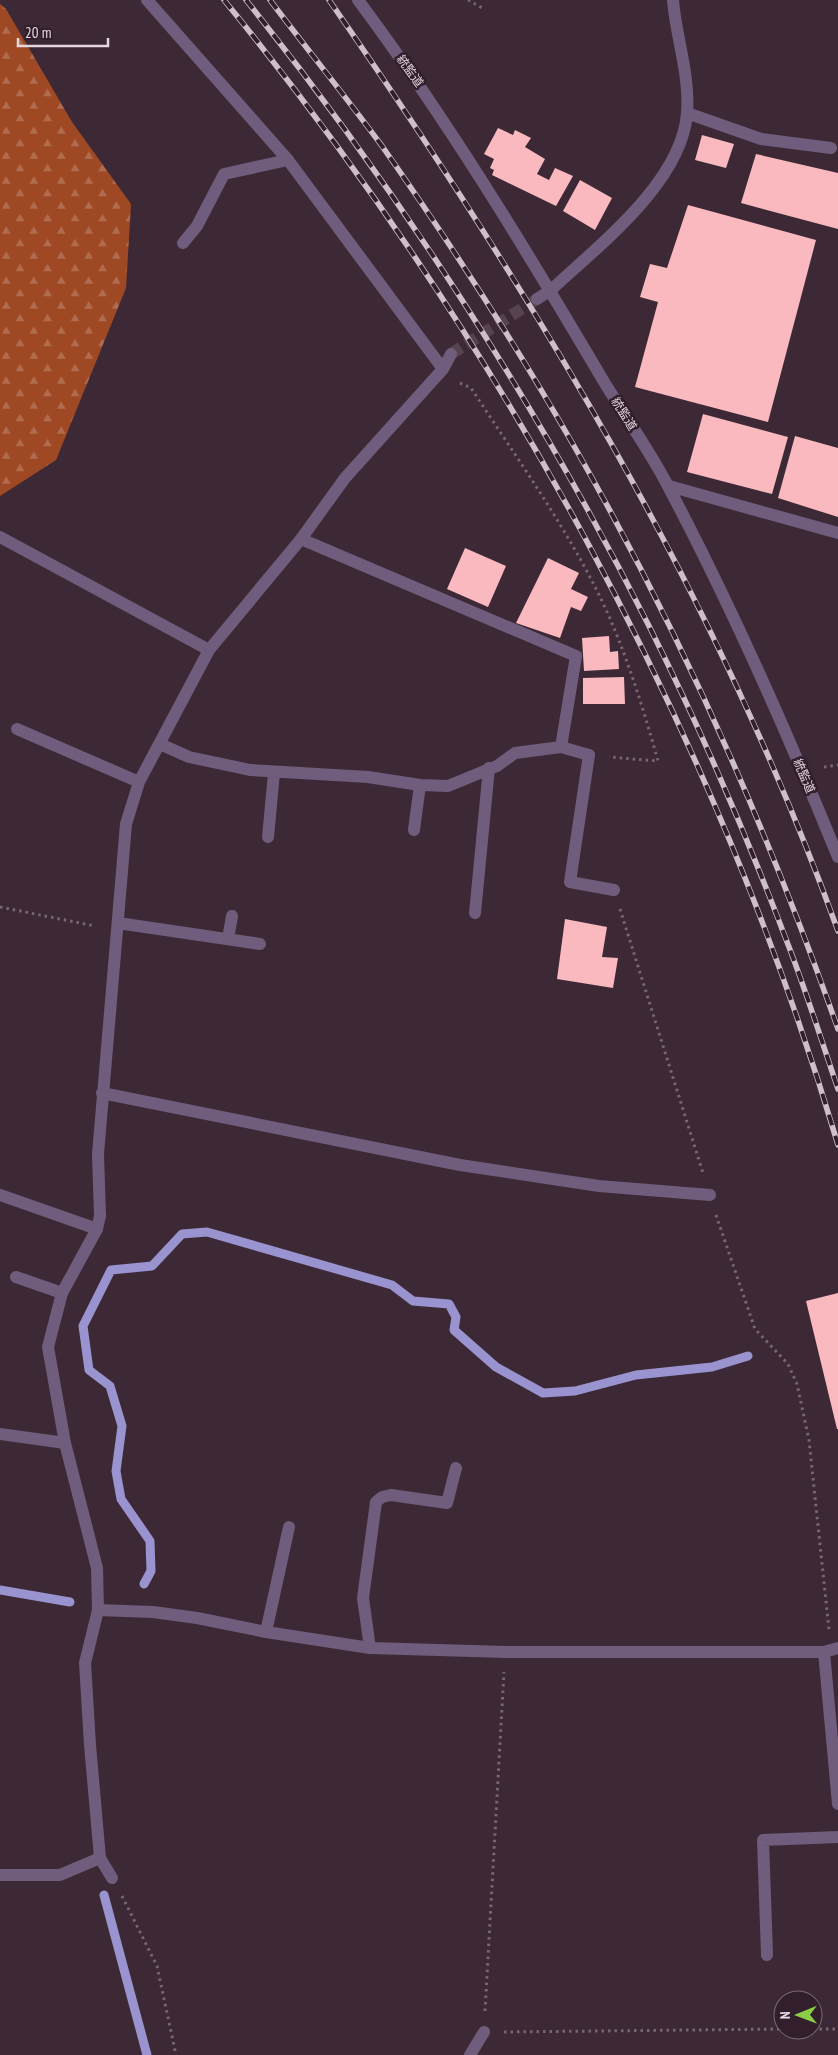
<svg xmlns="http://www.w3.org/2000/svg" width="838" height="2055" viewBox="0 0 838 2055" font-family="'PT Sans Narrow','Noto Sans JP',sans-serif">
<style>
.forest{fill:url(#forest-firs)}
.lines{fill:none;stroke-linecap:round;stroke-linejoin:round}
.stream{stroke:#9993d0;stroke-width:9}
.building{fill:#f9b9bf}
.minor-tunnel{stroke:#56434e;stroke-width:12;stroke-dasharray:12 6;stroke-linecap:butt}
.path{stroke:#786671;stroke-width:3;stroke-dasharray:2.5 4;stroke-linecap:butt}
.service{stroke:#705c7c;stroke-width:12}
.minor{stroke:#705c7c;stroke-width:12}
.rail-casing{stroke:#cebfc8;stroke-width:5.5}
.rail{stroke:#331f2b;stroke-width:4;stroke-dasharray:11;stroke-linecap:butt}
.labels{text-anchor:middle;stroke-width:5;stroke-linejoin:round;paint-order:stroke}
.street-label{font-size:12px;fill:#e5d7df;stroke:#331f2b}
</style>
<defs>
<pattern id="forest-firs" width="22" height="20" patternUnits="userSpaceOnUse" patternTransform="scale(1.25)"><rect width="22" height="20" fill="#9f4924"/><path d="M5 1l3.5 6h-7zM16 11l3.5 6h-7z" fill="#b16b4e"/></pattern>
</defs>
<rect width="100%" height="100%" fill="#3d2935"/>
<!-- forest -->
<path class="forest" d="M0 4 6 9 72 122 131 204 126 288 56 460 0 496Z"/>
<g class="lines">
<!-- stream -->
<path class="stream" d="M144 1584 151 1571 150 1541 121 1499 116 1471 122 1426 110 1386 89 1370 83 1326 111 1270 152 1266 182 1234 207 1232 392 1285 413 1301 449 1304 456 1317 454 1330 496 1367 543 1393 575 1391 636 1375 712 1367 748 1356
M0 1590 70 1602
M104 1895 147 2055"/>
</g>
<!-- building -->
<path class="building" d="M498 128 513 135 515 130 531 138 525 147 545 159 537 174 549 180 555 168 573 176 556 206 492 175 494 170 490 168 494 159 484 154Z
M702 135 734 144 726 168 695 160Z
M756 154 838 173V229L741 203Z
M580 180 612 198 595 230 563 211Z
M688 205 816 240 768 422 635 387 658 302 640 297 650 264 667 268Z
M703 414 788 437 772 494 687 472Z
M795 436 838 448V517L778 498Z
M465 548 506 566 488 607 447 589Z
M548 558 579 573 571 589 588 597 581 611 571 607 560 638 516 623Z
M609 636 610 652 618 651 619 669 584 671 582 638Z
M624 677 625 704H583V678Z
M565 919 607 927 602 957 618 958 613 988 557 979Z
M838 1293V1429H837L806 1301Z"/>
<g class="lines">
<!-- minor-tunnel -->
<path class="minor-tunnel" d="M451 354 537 299"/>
<!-- path -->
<path class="path" d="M468 0 484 9
M460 383 471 388C518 460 573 536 608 614 629 662 644 711 658 761L609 757
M824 767 838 765
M0 907 95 926
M620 909 703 1173
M716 1215 755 1329 788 1364 797 1384 809 1440 829 1630
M122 1896 157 1966 176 2055
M485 2011 504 1672
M813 2029H838
M504 2032 783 2029"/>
<!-- service -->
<path class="service" d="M687 113 761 139 831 148
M183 243 197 226 224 174 288 160
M301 539 576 656 561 747
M160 744 189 757 250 770 368 777 420 785 448 786 497 766 515 753 561 747 589 755
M414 830 420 785
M268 837 274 773
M475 913 489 768
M228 939 232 916
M0 1195 97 1229
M16 1277 62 1293
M266 1632 289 1527
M370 1648 363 1598 376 1502 382 1497 391 1495 447 1503 456 1468"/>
<!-- minor -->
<path class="minor" d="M147 0 288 160 443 369
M358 0C446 118 522 243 597 370 620 410 648 447 669 488 732 607 787 732 838 857
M537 299 551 290C599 245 682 182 687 113 690 74 676 38 673 0
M669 486 838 533
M0 537 209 650
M17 729 139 782
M589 755 570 882 614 890
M118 923 260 944
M102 1093 460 1165 599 1186 710 1195
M0 1434 65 1443
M98 1610 153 1612 197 1618 266 1632 370 1648 506 1652H824L838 1804
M824 1652 838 1648
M100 1858 112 1878
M0 1875H60L100 1858 90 1745 85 1663 98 1610 97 1568 65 1443 48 1347 62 1293 97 1229 100 1216 98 1154 126 824 139 782 209 650 301 539 345 478 443 369 451 354
M767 1955 763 1840 838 1837
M470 2055 484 2032"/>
<!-- rail casing -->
<g class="rail-casing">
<path id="rail" d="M224 0C497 334 715 730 838 1145
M246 0C399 191 539 407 649 626 701 730 748 838 789 947 807 994 822 1042 838 1089
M270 0C307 49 346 97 382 146 450 243 515 343 574 446 680 631 767 828 838 1029
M329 0C532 292 717 595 838 931"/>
</g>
<!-- rail -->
<use href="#rail" class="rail"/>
</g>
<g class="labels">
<!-- street labels -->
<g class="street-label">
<text transform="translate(410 71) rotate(54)" y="4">統監道</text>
<text transform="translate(624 414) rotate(58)" y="4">統監道</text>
<text transform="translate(804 776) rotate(67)" y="4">統監道</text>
</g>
</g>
<!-- north arrow -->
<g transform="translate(798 2015) rotate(269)"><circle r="24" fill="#331f2b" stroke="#7a6973"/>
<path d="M0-4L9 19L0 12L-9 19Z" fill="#8bce46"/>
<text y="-8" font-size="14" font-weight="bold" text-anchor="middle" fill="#e5d7df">N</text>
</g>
<!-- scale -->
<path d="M18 38v8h90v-8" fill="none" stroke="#e5d7df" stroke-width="2.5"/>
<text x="25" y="38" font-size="15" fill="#e5d7df" stroke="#331f2b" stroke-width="4" paint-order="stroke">20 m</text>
</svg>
